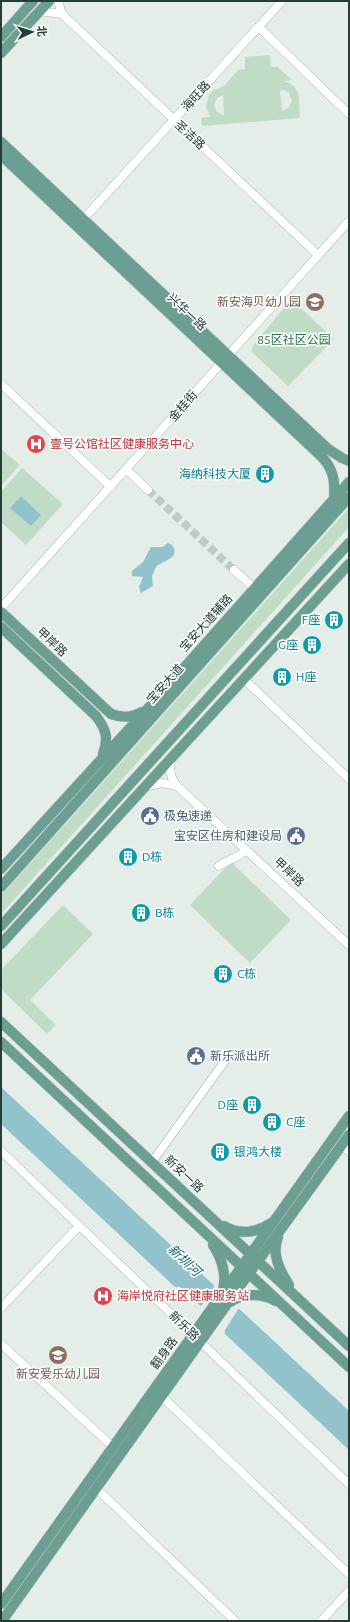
<svg xmlns="http://www.w3.org/2000/svg" width="350" height="1622" viewBox="0 0 350 1622" font-family="Ubuntu,'Noto Sans SC',sans-serif">
<style>
.green{fill:#c0dcc7;fill-rule:evenodd}
.water{fill:#92c3cc}
.pier{fill:#e5ede9}
.lines{fill:none;stroke-linecap:round;stroke-linejoin:round}
.minor-tunnel{stroke:#bfcac5;stroke-width:8;stroke-dasharray:8 4;stroke-linecap:butt}
.minor-casing{stroke:#a8b5b0;stroke-width:9}
.major-casing{stroke:#c2c9c7;stroke-width:11}
.minor{stroke:#fff;stroke-width:8}
.major{stroke:#6d9e92;stroke-width:10}
.labels{text-anchor:middle;stroke-width:3.5;stroke-linejoin:round;paint-order:stroke}
.street-label{font-size:12px;fill:#253d37;stroke:#f5f9f7}
.education-label{font-size:12px;fill:#785e54;stroke:#f5f9f7;text-anchor:end}
.park-label{font-size:12px;fill:#33704b;stroke:#f5f9f7}
.health-label{font-size:12px;fill:#be3a42;stroke:#f5f9f7;text-anchor:start}
.culture-label{font-size:12px;fill:#0d838f;stroke:#f5f9f7;text-anchor:start}
.service-label{font-size:12px;fill:#4e5e75;stroke:#f5f9f7;text-anchor:start}
.water-label{font-size:13px;font-style:italic;fill:#246674;stroke:#f5f9f7}
</style>
<rect width="100%" height="100%" fill="#e5ede9"/>
<!-- green -->
<path class="green" d="M270 55 271 67H278L292 80 284 81C304 87 298 103 300 118L202 126 201 118 210 117 206 107 209 95 214 90 224 86 238 70 245 69V57ZM284 90 289 93 292 101 288 108 282 111 280 91ZM223 95 224 115V116L217 112 214 105 217 98Z
M291 299 334 339 288 386 252 352V347Z
M1 449 20 465 1 486Z
M22 468 63 504 26 545 1 522V492Z
M349 508V527L1 914V896Z
M231 862 291 920 250 963 190 905Z
M63 905 93 934 30 1000 56 1025 47 1034 1 989V970Z"/>
<!-- water -->
<path class="water" d="M21 496 41 515 31 526 10 508Z
M168 543 172 545C181 559 163 560 156 567L152 576 153 586 141 593 139 587 143 577 132 576V571L143 562 151 547H163Z
M1 1087 349 1411V1450L225 1334V1328L180 1287H175L1 1124Z"/>
<!-- pier -->
<path class="pier" d="M215 1285 239 1308 223 1333V1329L200 1308Z"/>
<g class="lines">
<!-- minor-tunnel -->
<path class="minor-tunnel" d="M148 490 234 570"/>
<!-- minor casing -->
<g class="minor-casing">
<path id="minor" d="M58 1 62 14 318 255
M39 11 62 14
M259 27 349 114
M79 224 282 1
M1 384 111 487
M127 470 148 490
M234 570 254 588
M1 608 349 221
M244 679 349 779
M172 757C168 768 170 777 177 786L349 945
M145 787 162 783 177 786
M219 866C228 859 239 858 246 850
M342 1145 349 1152
M1 1151 349 1484
M152 1162 227 1058
M1 1308 79 1226
M1 1344 113 1447
M158 1393 349 1574
M96 1488 235 1621
M321 1621 349 1591"/>
</g>
<!-- major casing -->
<g class="major-casing">
<path id="major" d="M1 37 33 1
M1 53 49 1
M1 142 328 449 342 458 349 461
M1 155 322 457C334 470 335 481 334 499
M1 612 111 714C122 718 131 718 142 712
M1 627 96 716C106 729 109 738 103 754
M1 869 151 705 349 482
M1 887 349 497
M1 926 349 543
M1 944 349 564
M1 1022 349 1346
M1 1042 349 1367
M224 1226C239 1235 257 1233 271 1223
M278 1237C271 1254 280 1271 289 1285
M213 1245C222 1259 227 1273 223 1290
M230 1302C244 1293 261 1293 276 1301
M1 1604 349 1116
M2 1621 227 1304 349 1135"/>
</g>
<!-- minor -->
<use href="#minor" class="minor"/>
<!-- major -->
<use href="#major" class="major"/>
</g>
<!-- icons -->
<defs>
<g id="school-disc" transform="scale(1)"><circle r="9.5" fill="#8d6e63" stroke="#f5f9f7"/><path d="M0-5L7-2L0 1L-7-2ZM-4 1L0 2.5L4 1V4Q0 6-4 4Z" fill="#fff"/></g>
<g id="hospital-disc" transform="scale(1)"><circle r="9.5" fill="#e0444e" stroke="#f5f9f7"/><path d="M-5-5h3v3.5h4V-5h3V5h-3V1.5h-4V5h-3Z" fill="#fff"/></g>
<g id="building-disc" transform="scale(1)"><circle r="9.5" fill="#0f9aa8" stroke="#f5f9f7"/><path d="M-4-6H4V6H1V3H-1V6H-4ZM-2.5-4.3h1.7v1.8h-1.7ZM.8-4.3h1.7v1.8H.8ZM-2.5-1h1.7V.8h-1.7ZM.8-1h1.7V.8H.8Z" fill="#fff"/></g>
<g id="civic-disc" transform="scale(1)"><circle r="9.5" fill="#5c6f8a" stroke="#f5f9f7"/><path d="M-.6-6.5H3V-4.5H.6V-3L4-1V1h2V6H-6V1h2V-1L-.6-3ZM-1.2 2.5V6h2.4V2.5Z" fill="#fff"/></g>
</defs>
<g fill-rule="evenodd">
<use href="#school-disc" x="315" y="302"/>
<use href="#hospital-disc" x="36" y="444"/>
<use href="#building-disc" x="265" y="474"/>
<use href="#building-disc" x="334" y="620"/>
<use href="#building-disc" x="312" y="645"/>
<use href="#building-disc" x="282" y="677"/>
<use href="#civic-disc" x="150" y="816"/>
<use href="#civic-disc" x="296" y="836"/>
<use href="#building-disc" x="128" y="857"/>
<use href="#building-disc" x="141" y="913"/>
<use href="#building-disc" x="223" y="974"/>
<use href="#civic-disc" x="196" y="1056"/>
<use href="#building-disc" x="252" y="1105"/>
<use href="#building-disc" x="272" y="1122"/>
<use href="#building-disc" x="220" y="1152"/>
<use href="#hospital-disc" x="103" y="1296"/>
<use href="#school-disc" x="58" y="1355"/>
</g>
<g class="labels">
<!-- street labels -->
<g class="street-label">
<text transform="translate(196 96) rotate(-48)" y="4">海旺路</text>
<text transform="translate(190 135) rotate(43)" y="4">圣洁路</text>
<text transform="translate(187 312) rotate(43)" y="4">兴华一路</text>
<text transform="translate(183 406) rotate(-49)" y="4">金桂街</text>
<text transform="translate(206 623) rotate(-48)" y="4">宝安大道辅路</text>
<text transform="translate(52 642) rotate(43)" y="4">甲岸路</text>
<text transform="translate(165 684) rotate(-48)" y="4">宝安大道</text>
<text transform="translate(289 872) rotate(43)" y="4">甲岸路</text>
<text transform="translate(184 1174) rotate(43)" y="4">新安一路</text>
<text transform="translate(184 1326) rotate(44)" y="4">新乐路</text>
<text transform="translate(164 1353) rotate(-54)" y="4">翻身路</text>
</g>
<!-- education labels -->
<g class="education-label">
<text x="301" y="306">新安海贝幼儿园</text>
<text x="58" y="1378" text-anchor="middle">新安爱乐幼儿园</text>
</g>
<!-- park labels -->
<g class="park-label">
<text x="294" y="344">85区社区公园</text>
</g>
<!-- health labels -->
<g class="health-label">
<text x="50" y="448">壹号公馆社区健康服务中心</text>
<text x="117" y="1300">海岸悦府社区健康服务站</text>
</g>
<!-- culture labels -->
<g class="culture-label">
<text x="251" y="478" text-anchor="end">海纳科技大厦</text>
<text x="320" y="624" text-anchor="end">F座</text>
<text x="298" y="649" text-anchor="end">G座</text>
<text x="296" y="681">H座</text>
<text x="142" y="861">D栋</text>
<text x="155" y="917">B栋</text>
<text x="237" y="978">C栋</text>
<text x="238" y="1109" text-anchor="end">D座</text>
<text x="286" y="1126">C座</text>
<text x="234" y="1156">银鸿大楼</text>
</g>
<!-- service labels -->
<g class="service-label">
<text x="164" y="820">极兔速递</text>
<text x="282" y="840" text-anchor="end">宝安区住房和建设局</text>
<text x="210" y="1060">新乐派出所</text>
</g>
<!-- water labels -->
<g class="water-label">
<text transform="translate(185 1260) rotate(43)" y="5">新圳河</text>
</g>
</g>
<!-- border -->
<rect width="350" height="1622" fill="none" stroke="#253d37" stroke-width="4"/>
<!-- north arrow -->
<g transform="translate(32 32) rotate(86)" stroke="#f5f9f7" stroke-width="3" paint-order="stroke">
<path d="M0-3L7 15L0 10L-7 15Z" fill="#253d37"/>
<text y="-6" font-size="11" font-weight="bold" text-anchor="middle" fill="#253d37">北</text>
</g>
</svg>
